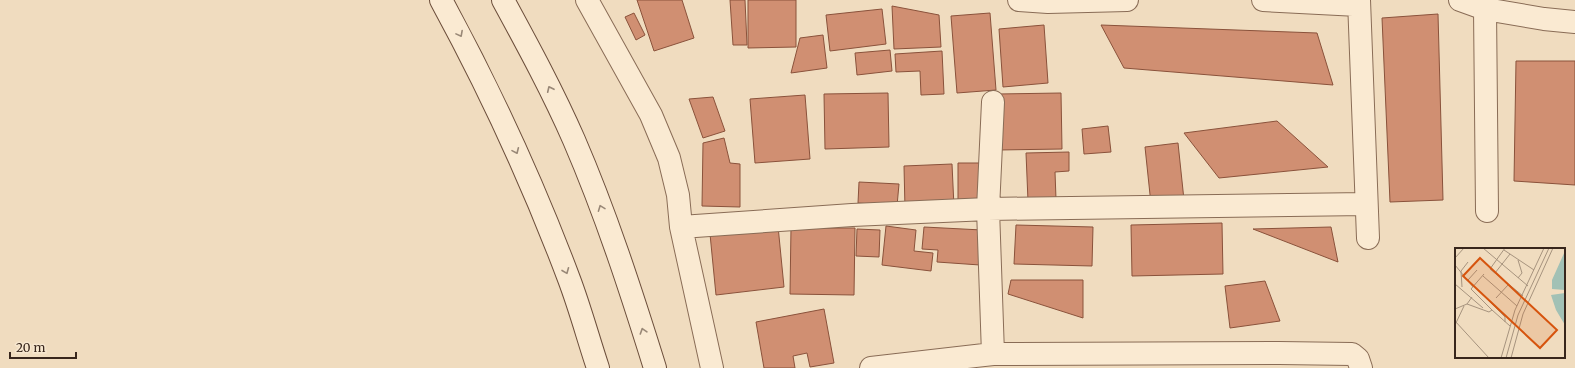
<svg xmlns="http://www.w3.org/2000/svg" width="1575" height="368" viewBox="0 0 1575 368" font-family="Merriweather,serif">
<style>
.building{fill:#d08f72;stroke:#8a523b}
.lines{fill:none;stroke-linecap:round;stroke-linejoin:round}
.street-casing{stroke:#896c56;stroke-width:24}
.secondary-casing{stroke:#6b4d3a;stroke-width:24}
.street{stroke:#faead2;stroke-width:22}
.secondary{stroke:#faead2;stroke-width:22}
.oneway{stroke:#987}
.inset-road{fill:none;stroke:#a6937e;stroke-width:1}
.view{fill:#d6540e;fill-opacity:0.15;stroke:#d6540e;stroke-width:2}
.inset-edge{fill:none;stroke:#38261c;stroke-width:2}
</style>
<rect width="100%" height="100%" fill="#f0dcbf"/>
<!-- building -->
<path class="building" d="M637 0H682L694 38 654 51Z
M730 0H745L747 45H733Z
M748 0H796V47L748 48Z
M892 6 939 15 941 47 894 49Z
M882 9 886 44 830 51 826 15Z
M634 13 645 35 636 40 625 17Z
M990 13 996 90 957 93 951 16Z
M1438 14 1443 200 1390 202 1382 18Z
M1044 25 1048 83 1003 87 999 29Z
M1101 25 1317 33 1333 85 1124 68Z
M823 35 827 68 791 73 800 38Z
M890 50 892 71 857 75 855 53Z
M942 51 944 94 921 95 920 71 896 72 895 54Z
M1516 61H1575V185L1514 181Z
M888 93 889 147 825 149 824 94Z
M1061 93 1062 149 999 150 998 94Z
M805 95 810 159 755 163 750 99Z
M713 97 725 131 703 138 689 99Z
M1277 121 1328 167 1219 178 1184 133Z
M1108 126 1111 152 1084 154 1082 129Z
M724 138 730 163 740 164V207L702 206 703 143Z
M1178 143 1184 200 1151 204 1145 147Z
M1069 152V171L1055 172 1056 199 1028 201 1026 153Z
M958 163H986V205H958Z
M952 164 954 207 905 209 904 166Z
M859 182 899 184 897 206 858 203Z
M1222 223 1223 274 1132 276 1131 225Z
M1016 225 1093 227 1092 266 1014 264Z
M778 226 784 287 716 295 710 234Z
M886 226 916 230 914 251 933 253 931 271 882 265Z
M924 227 982 230 980 265 937 262 938 250 922 249Z
M1331 227 1338 262 1253 229Z
M791 228H855L854 295 790 294Z
M857 229 880 230 879 257 856 256Z
M1011 280H1083V318L1008 294Z
M1265 281 1280 321 1230 328 1225 286Z
M824 309 834 363 810 367 807 353 793 356 795 368H764L756 322Z"/>
<g class="lines">
<!-- street casing -->
<g class="street-casing">
<path id="street" d="M587 0 651 115 669 158 678 195 681 227 712 368
M1019 0 1048 2 1127 0
M1263 0 1358 5
M1359 0 1368 238
M1460 0 1485 9 1544 19 1575 22
M1485 9 1487 211
M993 102 988 209 993 354
M681 227 852 215 988 209 1366 204
M871 368 993 354 1279 353 1352 354 1358 359 1361 368"/>
</g>
<!-- secondary casing -->
<g class="secondary-casing">
<path id="secondary" d="M441 0C490 90 533 183 569 279 580 308 588 338 598 368
M503 0C528 46 553 92 574 140 606 214 631 291 655 368"/>
</g>
<!-- street -->
<use href="#street" class="street"/>
<!-- secondary -->
<use href="#secondary" class="secondary"/>
</g>
<!-- one-way arrows -->
<defs><path id="oneway-chevron" d="M-2-3.5L2.5 0L-2 3.5" fill="none" stroke-width="1.6" stroke-linecap="round" stroke-linejoin="round"/></defs>
<g class="oneway">
<use href="#oneway-chevron" transform="translate(460 34) rotate(62)"/>
<use href="#oneway-chevron" transform="translate(550 89) rotate(-115)"/>
<use href="#oneway-chevron" transform="translate(516 151) rotate(66)"/>
<use href="#oneway-chevron" transform="translate(601 208) rotate(-111)"/>
<use href="#oneway-chevron" transform="translate(566 271) rotate(68)"/>
<use href="#oneway-chevron" transform="translate(643 331) rotate(-108)"/>
</g>
<!-- overview -->
<g transform="translate(1455 248)">
<rect width="110" height="110" fill="#f0dcbf"/>
<path d="M110 3V42L97 41V32ZM110 45V77L101 62 96 47Z" fill="#a2c1b5"/>
<path class="inset-road" d="M28 0 73 38M50 0 35 21 68 48M49 2 79 22M0 10 9 0M63 12 67 25 63 30M0 17 18 39M40 25 55 6M29 26 16 41 37 62M28 28 62 58M13 32 22 22M0 36 28 60M19 38 50 69V74M7 39 6 23 13 14M41 50 53 37M12 56 34 64 37 62 55 78M0 61 12 56 17 49M0 73 34 110M0 77 9 58M46 110 60 62 89 0M51 110 63 67 94 0M56 110 68 66 98 0"/>
<path class="view" d="M25 10 102 82 85 100 8 28Z"/>
<rect width="110" height="110" class="inset-edge"/>
</g>
<!-- scale -->
<path d="M10 352v6h66v-6" fill="none" stroke="#38261c" stroke-width="2"/>
<text x="16" y="352" font-size="12" fill="#38261c" stroke="#f7e7cf" stroke-width="3" paint-order="stroke">20 m</text>
</svg>
